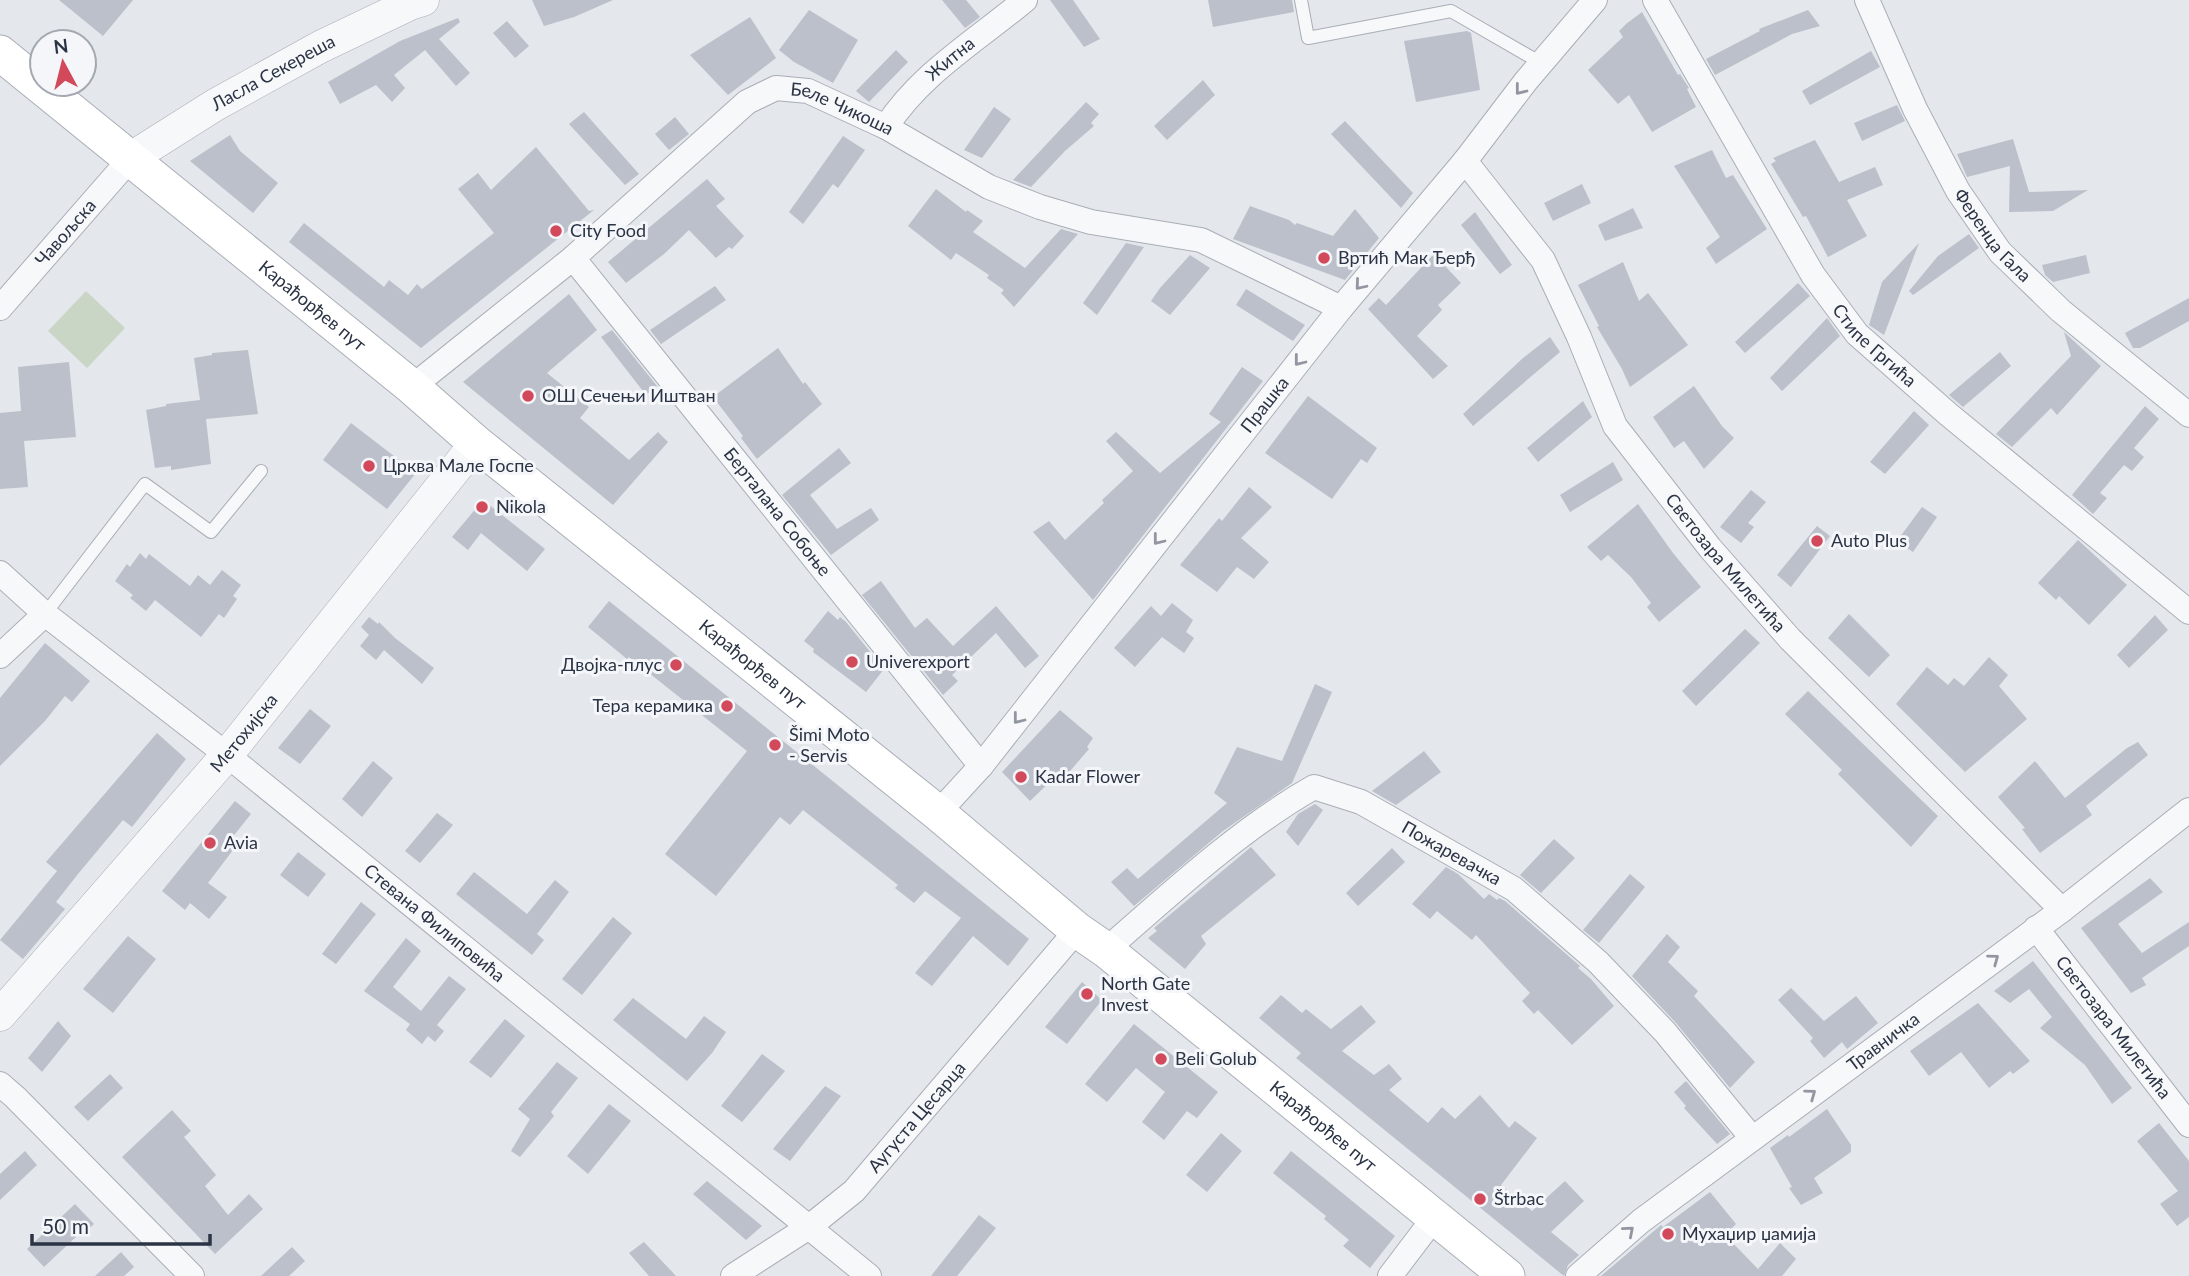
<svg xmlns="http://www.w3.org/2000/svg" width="2189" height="1276" viewBox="0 0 2189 1276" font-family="Lato,sans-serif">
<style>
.green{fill:#c9d6c5}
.building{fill:#bbc0ca}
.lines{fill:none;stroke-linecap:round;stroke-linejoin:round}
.service-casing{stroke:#a9aeb7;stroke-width:14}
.minor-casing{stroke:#a9aeb7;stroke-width:26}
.tertiary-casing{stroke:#a9aeb7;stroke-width:33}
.secondary-casing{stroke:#a9aeb7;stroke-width:37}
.service{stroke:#f7f8fa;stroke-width:12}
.minor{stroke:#f7f8fa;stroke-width:24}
.tertiary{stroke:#f7f8fa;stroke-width:32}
.secondary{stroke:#fff;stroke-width:35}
.oneway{stroke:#9196a0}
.poi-dot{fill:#d1495b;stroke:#f4f6f9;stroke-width:2.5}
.labels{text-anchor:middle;stroke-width:6;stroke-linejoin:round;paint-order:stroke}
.street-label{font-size:18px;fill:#2b3445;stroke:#f4f6f9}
.poi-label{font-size:18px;fill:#2b3445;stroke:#f4f6f9;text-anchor:start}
</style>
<rect width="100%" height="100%" fill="#e4e7ec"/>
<!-- green -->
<path class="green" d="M86 291 125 328 87 368 48 331Z"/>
<!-- building -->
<path class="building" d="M59 0H133L103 36Z
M532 0H613L574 17 544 26Z
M942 0H966L980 17 965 28Z
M1050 0H1073L1100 39 1084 47Z
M1208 0H1292L1294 12 1213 27Z
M809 10 858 40 833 83 794 62 779 50Z
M1808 10 1820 26 1792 34 1715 75 1706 59 1760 31 1759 29Z
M1642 12 1678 75 1680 74 1689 88 1687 89 1696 107 1652 132 1629 95 1618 104 1588 70 1623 37 1619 31 1626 24Z
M750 17 776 58 728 95 690 55Z
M458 18 460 22 439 39 470 73 456 86 425 50 394 75 405 88 392 102 376 85 340 104 328 82 400 41Z
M507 21 529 46 515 58 493 33Z
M1467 31 1471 33 1480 90 1416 102 1404 41Z
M896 50 908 62 869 102 856 91Z
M1871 51 1880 67 1810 105 1802 91Z
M1203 80 1215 95 1167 140 1154 126Z
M1086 102 1099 114 1091 123 1094 126 1065 151 1031 187 1013 180Z
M1897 105 1905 121 1862 141 1854 123Z
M994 107 1011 119 982 158 964 150Z
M584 112 639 174 625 185 569 124Z
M675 117 689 134 669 150 655 134Z
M1345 121 1413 193 1401 208 1331 134Z
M230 135 240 151 278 183 253 213 190 161Z
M843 136 865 150 838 188 833 184 803 224 789 212Z
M2013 139 2029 192 2088 190 2053 211 2009 212 2010 166 1967 177 1957 154Z
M1815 140 1839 182 1875 167 1883 185 1847 200 1867 236 1828 257 1806 216 1803 217 1771 164 1776 161 1773 158Z
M536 147 589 211 594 210 421 348 289 242 304 223 384 287 389 280 408 295 417 284 422 289 494 233 458 189 478 173 491 190Z
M1712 150 1726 178 1733 175 1767 229 1716 264 1706 248 1720 237 1674 166Z
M707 179 725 199 716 206 744 236 732 249 729 247 716 258 689 230 664 254 626 283 608 262Z
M1582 184 1591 203 1553 221 1544 203Z
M936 189 966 212 967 210 983 221 973 232 1025 268 1061 229 1078 234 1014 307 1001 293 1004 290 987 278 989 275 956 253 951 260 908 226Z
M1250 206 1289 220 1295 225 1297 223 1333 236 1355 209 1379 238 1345 280 1233 239Z
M1633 208 1643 228 1605 241 1598 225Z
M1475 212 1512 265 1500 274 1461 225Z
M1969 234 1979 248 1913 295 1909 291 1938 256Z
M1126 243 1144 247 1097 315 1083 303Z
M1919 243 1884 335 1869 325 1882 282Z
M1434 254 1461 283 1438 305 1442 310 1417 336 1448 366 1433 379 1368 309 1379 298 1386 305Z
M1190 255 1210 268 1170 315 1151 301 1160 288Z
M2086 255 2090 273 2053 282 2045 275 2042 265Z
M1623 262 1639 301 1648 293 1688 345 1630 387 1622 369 1597 327 1599 326 1578 285Z
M1798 283 1810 296 1745 353 1735 342Z
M715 286 726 300 661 344 650 330Z
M1246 289 1305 325 1293 341 1236 305Z
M569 294 597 330 547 373 589 407 580 418 629 460 658 432 668 442 613 505 463 382Z
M2189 298V321L2140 348H2133L2125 333Z
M1827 318 1840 336 1782 391 1770 378Z
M612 330 657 386 646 395 601 337Z
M2064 332 2101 366 2057 415 2051 408 2012 447 1996 434 2071 356Z
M1550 337 1560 352 1473 426 1463 414 1523 358Z
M778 348 803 384 805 382 822 404 757 459 741 438 743 436 713 397Z
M248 350 258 414 206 419 211 464 171 470V466L155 468 146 410 166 406V404L200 400 194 358 212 355V353Z
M2000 352 2011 366 1963 407 1949 395Z
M69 362 76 437 24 441 28 487 0 489V413L21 411 18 367Z
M1242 367 1263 381 1093 600 1033 532 1049 521 1065 540 1104 503 1102 500 1133 471 1106 441 1116 432 1160 473 1221 422 1209 414Z
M1694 386 1722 426 1734 438 1704 469 1684 441 1674 448 1653 417Z
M1308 396 1377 448 1367 463 1361 459 1332 499 1265 453Z
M1583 401 1592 417 1538 462 1527 448Z
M2145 406 2159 419 2134 448 2144 457 2132 471 2124 465 2100 493 2107 498 2093 514 2072 495Z
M1914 411 1929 425 1885 474 1870 462Z
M351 423 416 473 387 509 323 460Z
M839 448 851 463 810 495 837 529 871 508 879 520 831 555 782 495Z
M1613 462 1623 480 1570 512 1560 495Z
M1249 487 1272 507 1241 538 1269 562 1254 579 1237 567 1217 592 1180 565 1219 518 1222 521Z
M1751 490 1766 502 1748 523 1754 527 1741 543 1720 527Z
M483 500 545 549 527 571 481 533 468 550 452 537Z
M1638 504 1673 553 1701 587 1659 622 1647 607 1651 603 1631 577 1608 555 1601 561 1587 547Z
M1922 507 1937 517 1913 552 1897 541Z
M1817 526 1830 536 1791 587 1777 575Z
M2078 540 2127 585 2089 625 2059 596 2056 600 2038 583Z
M140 553 146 559 149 554 190 586 198 575 210 585 222 570 241 585 233 596 237 599 224 618 219 614 201 637 155 600 146 611 130 598 133 595 115 581 127 564 130 567Z
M881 581 915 628 927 618 953 646 996 606 1039 656 1025 668 996 633 952 675 958 681 943 695 862 595Z
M609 601 1029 939 1008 966 973 936 932 986 915 973 961 918 925 891 914 903 895 888 898 885 803 810 790 825 780 817 716 896 665 854 747 751 629 657 627 659 588 627Z
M1172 603 1193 620 1186 632 1194 638 1184 653 1162 637 1135 667 1114 648 1151 606 1161 616Z
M828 611 838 620 840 617 846 622 884 669 866 692 813 652 814 649 804 641Z
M1849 614 1890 655 1869 677 1828 638Z
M2155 615 2168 630 2129 668 2117 655Z
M369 617 378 624 379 622 395 638 434 668 422 684 384 650 376 660 360 646 369 635 361 627Z
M1745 629 1760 643 1696 706 1682 691Z
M45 643 90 681 72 702 65 696 45 721 0 766V698Z
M1989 657 2008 675 1999 686 2027 719 1965 772 1896 704 1927 667 1948 685 1954 678 1964 686Z
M1315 684 1332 692 1292 783 1223 831 1134 906 1111 882 1127 868 1138 879 1227 803 1214 793 1237 747 1282 761Z
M1808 691 1938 816 1911 847 1838 774 1842 770 1785 714Z
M310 709 331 726 300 764 278 748Z
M1060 710 1093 738 1087 747 1089 749 1058 785 1053 779 1030 801 1002 772Z
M157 733 186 759 132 827 123 820 78 874 56 902 65 909 23 959 0 940 57 871 46 862Z
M2138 742 2148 755 2086 806 2092 815 2040 853 2022 829 2025 828 1998 797 2035 761 2065 798 2127 748Z
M1424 751 1441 772 1396 805 1372 791Z
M373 761 393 778 362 817 342 799Z
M235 801 251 814 227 844 233 850 208 883 227 897 209 919 190 903 185 910 162 891Z
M1315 804 1323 810 1298 846 1286 832 1298 814Z
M437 813 453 825 420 863 405 851Z
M1554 839 1575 858 1541 893 1520 875Z
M1251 847 1276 875 1201 936 1206 944 1185 969 1148 938 1157 931 1154 928Z
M1392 848 1405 862 1358 906 1346 893Z
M298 852 326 874 308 897 280 875Z
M1446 867 1458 874 1484 899 1489 894 1497 900 1499 898 1505 901 1580 966 1578 968 1591 979 1614 1006 1572 1045 1538 1010 1534 1014 1522 1001 1530 993 1476 935 1472 940 1437 911 1430 919 1412 904Z
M474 872 527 914 555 880 569 892 537 934 544 940 532 955 456 894Z
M1630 874 1645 887 1599 943 1583 930Z
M2150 878 2163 892 2118 924 2142 953 2189 922V946L2142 978 2146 985 2131 993 2081 928Z
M361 902 376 914 336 964 322 954Z
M613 917 632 933 582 995 562 979Z
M1667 934 1680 947 1668 962 1698 991 1694 996 1755 1062 1730 1088 1676 1023 1632 976Z
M128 936 156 959 113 1013 83 989Z
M406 938 421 951 393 987 421 1011 449 976 466 989 437 1025 444 1031 435 1042 428 1036 422 1044 406 1030 410 1024 364 991Z
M2033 961 2132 1088 2112 1104 2085 1065 2040 1028 2052 1017 2029 989 2010 1003 1994 991Z
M1082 982 1102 1000 1067 1044 1045 1027Z
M1791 988 1824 1021 1856 996 1878 1023 1847 1049 1842 1042 1824 1058 1810 1041 1813 1038 1778 1000Z
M1281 995 1302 1013 1306 1009 1331 1029 1361 1005 1376 1022 1342 1051 1374 1075 1389 1064 1402 1079 1389 1090 1428 1123 1442 1107 1455 1119 1480 1095 1509 1128 1515 1121 1537 1138 1501 1185 1532 1211 1565 1181 1584 1201 1551 1232 1579 1255 1568 1265 1564 1276 1296 1058 1301 1053 1259 1018Z
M633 998 686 1039 704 1016 726 1032 712 1053 687 1081 613 1020Z
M1978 1003 2030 1061 2013 1074 2010 1071 1989 1088 1961 1052 1929 1076 1910 1051Z
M505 1019 525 1036 491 1078 469 1062Z
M58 1021 71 1036 42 1072 28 1058Z
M1134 1024 1218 1092 1197 1118 1187 1111 1164 1140 1142 1122 1165 1092 1136 1068 1107 1102 1085 1084Z
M762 1054 785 1071 742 1122 721 1106Z
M557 1062 578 1078 551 1112 554 1116 520 1157 511 1151 530 1119 518 1109Z
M110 1074 123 1088 88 1121 74 1107Z
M1686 1081 1730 1134 1717 1144 1684 1108 1686 1106 1674 1092Z
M825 1086 841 1096 790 1161 773 1149Z
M609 1104 631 1121 588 1174 567 1156Z
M1827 1109 1851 1145V1152L1814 1178 1823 1193 1801 1205 1789 1188 1792 1187 1770 1148 1788 1135 1789 1137Z
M172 1110 191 1131 184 1137 216 1175 205 1186 228 1215 249 1194 263 1209 215 1254 122 1157Z
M2159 1123 2189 1161V1217L2177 1226 2160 1204 2178 1191 2137 1141Z
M1221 1133 1242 1151 1207 1192 1186 1175Z
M25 1151 37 1165 0 1200V1174Z
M1291 1151 1395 1236 1370 1268 1343 1246 1349 1240 1324 1219 1326 1216 1273 1173Z
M707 1181 734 1203 762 1226 746 1240 693 1194Z
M1710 1192 1736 1224 1725 1235 1758 1269 1780 1243 1796 1259 1782 1276H1601L1661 1225 1663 1227Z
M75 1204 94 1224 79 1237 78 1235 44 1267 27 1249Z
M979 1215 996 1228 957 1276H931Z
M644 1242 676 1276H649L629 1253Z
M292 1247 305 1261 289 1276H261Z
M121 1252 134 1267 124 1276H95Z"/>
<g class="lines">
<!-- service casing -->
<g class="service-casing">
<path id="service" d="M1301 0 1308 38 1451 11 1541 63
M45 614 145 484 211 532 261 471"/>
</g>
<!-- minor casing -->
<g class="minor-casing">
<g id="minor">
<path id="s1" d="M1655 0 1813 275 1857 334 1948 414 2189 612"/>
<path id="s2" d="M1867 0 1915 109 1958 191 2000 252 2061 311 2189 415"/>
<path id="s3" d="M886 127C921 73 976 41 1025 0"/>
<path id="s4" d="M1465 161 1543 260 1579 337 1615 426 1710 548 1790 639 2062 910"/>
<path id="s5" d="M573 258 981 766"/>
<path id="s6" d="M0 308 131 158"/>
<path id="s7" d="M412 387 573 258 747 102 776 88 808 91 886 127 989 187 1040 207 1091 222 1201 240 1341 308"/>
<path id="s8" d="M0 573 45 614 227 755 869 1276"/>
<path d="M0 656 45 614"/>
<path id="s9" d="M938 813 981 766 1341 308 1465 161 1526 81 1595 0"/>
<path id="s10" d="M2036 928 2189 1125"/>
<path id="s11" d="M1106 950C1170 894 1240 829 1314 787L1361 802 1514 889 1598 962 1665 1032 1752 1138"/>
<path d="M0 1084 15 1097 192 1276"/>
<path id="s12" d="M733 1276 809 1227 854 1191 1077 930"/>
<path d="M1390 1276 1434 1218"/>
<path id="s13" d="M1578 1276 1641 1221 2062 910 2189 810"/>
</g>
</g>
<!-- tertiary casing -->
<g class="tertiary-casing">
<g id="tertiary">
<path id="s14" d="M131 158 215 105 320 47 410 4 423 0"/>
<path id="s15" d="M0 1015 227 755 476 443"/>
</g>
</g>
<!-- secondary casing -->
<g class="secondary-casing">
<g id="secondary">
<path id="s16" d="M0 53 412 387 476 443 938 813 1077 930 1106 950 1507 1276"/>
</g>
</g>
<!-- service -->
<use href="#service" class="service"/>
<!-- minor -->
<use href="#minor" class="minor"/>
<!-- tertiary -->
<use href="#tertiary" class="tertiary"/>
<!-- secondary -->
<use href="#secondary" class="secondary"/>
</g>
<!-- one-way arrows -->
<defs><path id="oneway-chevron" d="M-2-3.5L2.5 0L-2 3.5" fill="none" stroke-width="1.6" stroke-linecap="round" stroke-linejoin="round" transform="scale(1.75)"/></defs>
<g class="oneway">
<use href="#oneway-chevron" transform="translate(1520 90) rotate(128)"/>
<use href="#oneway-chevron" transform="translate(1360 285) rotate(130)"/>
<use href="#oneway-chevron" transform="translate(1299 361) rotate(128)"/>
<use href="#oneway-chevron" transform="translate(1158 540) rotate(128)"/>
<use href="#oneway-chevron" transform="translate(1018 719) rotate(128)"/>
<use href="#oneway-chevron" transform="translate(1994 959) rotate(-36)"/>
<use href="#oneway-chevron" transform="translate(1811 1094) rotate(-36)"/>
<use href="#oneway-chevron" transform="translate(1629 1231) rotate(-41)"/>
</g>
<!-- markers -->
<g class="poi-dot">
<circle cx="556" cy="231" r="7"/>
<circle cx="1324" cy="258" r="7"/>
<circle cx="528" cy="396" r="7"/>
<circle cx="369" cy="466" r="7"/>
<circle cx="482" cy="507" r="7"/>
<circle cx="1817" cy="541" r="7"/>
<circle cx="852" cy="662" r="7"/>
<circle cx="676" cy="665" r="7"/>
<circle cx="727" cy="706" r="7"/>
<circle cx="775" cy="745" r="7"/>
<circle cx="1021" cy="777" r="7"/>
<circle cx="210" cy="843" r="7"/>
<circle cx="1087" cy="994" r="7"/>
<circle cx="1161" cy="1059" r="7"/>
<circle cx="1480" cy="1199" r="7"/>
<circle cx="1668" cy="1234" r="7"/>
</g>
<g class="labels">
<!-- street labels -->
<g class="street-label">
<text dy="6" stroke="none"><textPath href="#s3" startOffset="94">Житна</textPath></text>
<text dy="6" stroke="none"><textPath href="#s14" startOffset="166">Ласла Секереша</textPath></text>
<text dy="6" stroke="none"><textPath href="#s7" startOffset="542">Беле Чикоша</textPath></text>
<text dy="6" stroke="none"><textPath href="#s6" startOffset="100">Чавољска</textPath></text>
<text dy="6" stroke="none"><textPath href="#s2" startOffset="268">Ференца Гала</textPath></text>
<text dy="6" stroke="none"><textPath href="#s16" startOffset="402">Карађорђев пут</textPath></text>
<text dy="6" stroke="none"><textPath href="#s1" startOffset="411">Стипе Гргића</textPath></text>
<text dy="6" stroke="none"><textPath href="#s9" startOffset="523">Прашка</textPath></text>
<text dy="6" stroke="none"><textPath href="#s5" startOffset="326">Берталана Собоње</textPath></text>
<text dy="6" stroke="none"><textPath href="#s4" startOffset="483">Светозара Милетића</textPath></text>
<text dy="6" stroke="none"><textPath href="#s16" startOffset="970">Карађорђев пут</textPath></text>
<text dy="6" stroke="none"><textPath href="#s15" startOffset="373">Метохијска</textPath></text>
<text dy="6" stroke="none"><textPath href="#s11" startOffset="418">Пожаревачка</textPath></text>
<text dy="6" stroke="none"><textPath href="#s8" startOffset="558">Стевана Филиповића</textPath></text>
<text dy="6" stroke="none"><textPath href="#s10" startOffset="126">Светозара Милетића</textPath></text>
<text dy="6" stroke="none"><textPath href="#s13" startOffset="385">Травничка</textPath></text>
<text dy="6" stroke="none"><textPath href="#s12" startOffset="245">Аугуста Цесарца</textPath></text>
<text dy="6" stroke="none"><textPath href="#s16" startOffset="1704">Карађорђев пут</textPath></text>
</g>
<!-- poi labels -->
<g class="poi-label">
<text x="570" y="237">City Food</text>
<text x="1338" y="264">Вртић Мак Ђерђ</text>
<text x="542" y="402">ОШ Сечењи Иштван</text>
<text x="383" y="472">Црква Мале Госпе</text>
<text x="496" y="513">Nikola</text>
<text x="1831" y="547">Auto Plus</text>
<text x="866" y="668">Univerexport</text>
<text x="662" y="671" text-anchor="end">Двојка-плус</text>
<text x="713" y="712" text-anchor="end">Тера керамика</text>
<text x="789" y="741">Šimi Moto<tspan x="789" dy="21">- Servis</tspan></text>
<text x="1035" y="783">Kadar Flower</text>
<text x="224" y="849">Avia</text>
<text x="1101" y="990">North Gate<tspan x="1101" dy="21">Invest</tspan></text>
<text x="1175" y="1065">Beli Golub</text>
<text x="1494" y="1205">Štrbac</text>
<text x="1682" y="1240">Мухаџир џамија</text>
</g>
</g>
<!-- north arrow -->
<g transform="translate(63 63) rotate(353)"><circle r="33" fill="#f4f6f9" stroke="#a4a8b1" stroke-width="2"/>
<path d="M0-5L12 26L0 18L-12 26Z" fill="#d1495b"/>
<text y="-10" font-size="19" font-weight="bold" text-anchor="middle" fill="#2b3445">N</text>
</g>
<!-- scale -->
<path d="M32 1234v10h178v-10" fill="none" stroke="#2b3445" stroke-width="3.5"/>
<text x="42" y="1234" font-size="21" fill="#2b3445" stroke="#f4f6f9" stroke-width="5" paint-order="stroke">50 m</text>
</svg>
